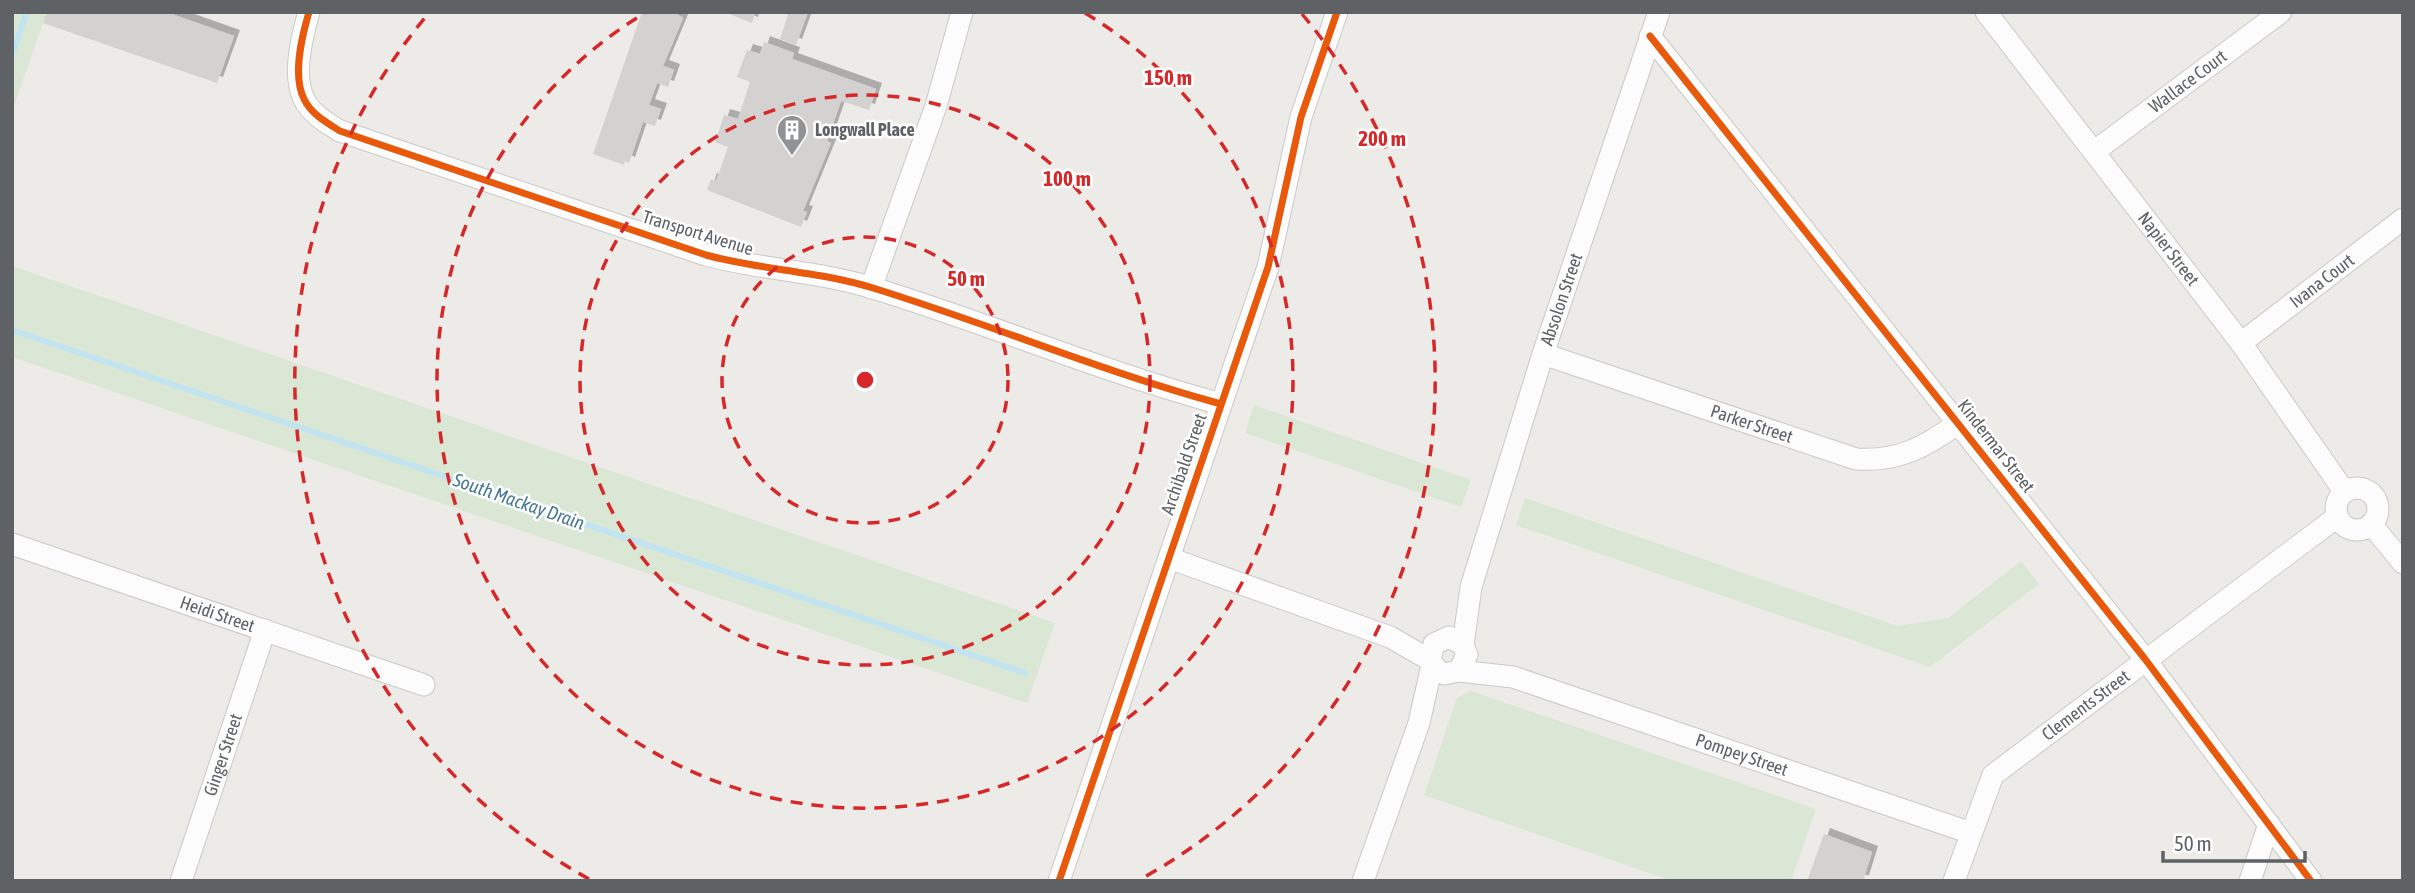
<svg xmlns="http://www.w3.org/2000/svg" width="2415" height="893" viewBox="0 0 2415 893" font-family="'Asap Condensed',sans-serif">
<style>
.green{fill:#dae7d5}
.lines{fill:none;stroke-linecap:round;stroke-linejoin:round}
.stream{stroke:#c2e4f1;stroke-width:6}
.building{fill:#d4d2d1;filter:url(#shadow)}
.minor-casing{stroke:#c9c9c8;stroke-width:23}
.minor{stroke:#fcfcfc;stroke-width:21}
.cycleway-casing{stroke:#fff;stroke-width:11}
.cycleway{stroke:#e8590c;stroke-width:7}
.ring{fill:none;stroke:#d62828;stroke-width:3.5;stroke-dasharray:12 9}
.labels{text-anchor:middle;stroke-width:5;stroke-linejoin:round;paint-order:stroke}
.street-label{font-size:18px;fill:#5e6265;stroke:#fff}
.poi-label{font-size:18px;font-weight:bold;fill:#5e6265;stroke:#fff;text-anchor:start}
.water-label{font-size:19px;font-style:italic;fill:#477995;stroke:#fff}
.centre{fill:#d62828;stroke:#fff;stroke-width:3.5}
.ring-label{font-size:21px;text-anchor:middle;font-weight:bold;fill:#d62828;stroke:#fff;stroke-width:5;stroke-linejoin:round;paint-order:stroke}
</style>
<defs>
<filter id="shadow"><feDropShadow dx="6" dy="-6" stdDeviation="0" flood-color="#0004"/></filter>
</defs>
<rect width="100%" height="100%" fill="#edebe8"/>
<!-- green -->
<path class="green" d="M12 12H47L12 111Z
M12 266 1055 623 1027 703 12 357Z
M1254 405 1471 480 1461 507 1245 433Z
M1525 498 1898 626 1948 618 2021 561 2039 584 1930 667 1516 525Z
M1471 691 1816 809 1791 881H1672L1424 795 1457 698Z"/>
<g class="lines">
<!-- stream -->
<path class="stream" d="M12 54 27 12
M12 330 1025 673"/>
</g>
<!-- building -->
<path class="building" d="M47 12H166L234 36 217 83 43 23Z
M642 12H673L683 18 663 66 674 70 668 87 657 83 649 105 661 109 655 126 643 122 629 163 625 161 624 165 593 154Z
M724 12H755L752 23Z
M781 12H808L796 45 780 39 788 15Z
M764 42 794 53 792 59 876 89 869 110 841 101 827 141 831 143 803 211 807 212 801 227 707 190 711 179 716 181 728 147 715 142 724 115 738 119 750 82 737 77 747 50 760 54Z
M1824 834 1872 852 1863 881H1807Z"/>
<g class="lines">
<!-- minor casing -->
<g class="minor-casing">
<g id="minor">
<path d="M309 12C302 36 292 75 304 99 311 114 327 123 340 131L706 255C761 270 818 271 873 288 990 324 1103 372 1221 404"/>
<path id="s1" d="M1986 12 2241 343 2344 491"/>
<path d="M1650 36 2145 659 2311 881"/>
<path id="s2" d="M2095 151 2281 12"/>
<path d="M871 288 936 106 962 12"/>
<path id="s3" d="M2241 343 2403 219"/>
<path id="s4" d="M1543 354 1856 459C1897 462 1926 447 1958 423"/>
<circle cx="2357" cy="509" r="21"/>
<path d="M2371 524 2403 563"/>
<path id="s5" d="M12 544 424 685"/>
<path d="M1169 558 1390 637 1430 660 1437 670 1444 674 1459 671 1467 655 1463 645 1449 637 1434 644 1430 660"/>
<path id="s6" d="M1463 645 1471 587 1543 354 1659 12"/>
<path id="s7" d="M1459 671 1513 677 1971 833"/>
<path id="s8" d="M181 881 265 630"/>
<path d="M1059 881 1268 267 1301 117 1337 12"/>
<path d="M1363 881 1419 723 1432 665"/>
<path id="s9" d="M1954 881 1993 775 2337 517"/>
<path d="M2250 881 2269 824"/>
</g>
</g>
<!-- minor -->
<use href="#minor" class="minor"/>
<!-- cycleway casing -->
<g class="cycleway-casing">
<path id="cycleway" d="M309 12C302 36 292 75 304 99 311 114 327 123 340 131L706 255C761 270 818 271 873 288 990 324 1103 372 1221 404
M1650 36 2145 659 2311 881
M1059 881 1268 267 1301 117 1337 12"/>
</g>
<!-- cycleway -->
<use href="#cycleway" class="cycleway"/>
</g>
<!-- distance rings -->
<g class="ring">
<circle cx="865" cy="380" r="143"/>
<circle cx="865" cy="380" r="285"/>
<path d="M1085 13A428 428 0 1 1 645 13"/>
<path d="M589 879A570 570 0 0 1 428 14M1302 14A570 570 0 0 1 1141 879"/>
</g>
<!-- icons -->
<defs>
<g id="building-pin" transform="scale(1.575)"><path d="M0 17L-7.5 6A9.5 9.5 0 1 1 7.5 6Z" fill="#909293" stroke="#fff"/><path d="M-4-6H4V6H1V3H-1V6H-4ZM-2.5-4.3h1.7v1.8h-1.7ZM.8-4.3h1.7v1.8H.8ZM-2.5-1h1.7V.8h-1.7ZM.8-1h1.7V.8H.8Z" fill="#fff"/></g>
</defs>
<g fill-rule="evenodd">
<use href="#building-pin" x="792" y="130"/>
</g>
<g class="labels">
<!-- street labels -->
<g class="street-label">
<text dy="6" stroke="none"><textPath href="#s2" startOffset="116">Wallace Court</textPath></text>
<text transform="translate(698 233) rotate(17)" y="6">Transport Avenue</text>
<text dy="6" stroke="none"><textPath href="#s1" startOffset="299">Napier Street</textPath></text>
<text dy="6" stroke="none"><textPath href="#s3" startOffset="102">Ivana Court</textPath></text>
<text dy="6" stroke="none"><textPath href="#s6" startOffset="360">Absolon Street</textPath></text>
<text dy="6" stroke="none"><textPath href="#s4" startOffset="220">Parker Street</textPath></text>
<text transform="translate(1996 446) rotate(52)" y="6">Kindermar Street</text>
<text transform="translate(1184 464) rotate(-71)" y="6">Archibald Street</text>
<text dy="6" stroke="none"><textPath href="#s5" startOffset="217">Heidi Street</textPath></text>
<text dy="6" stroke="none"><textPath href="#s9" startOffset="229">Clements Street</textPath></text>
<text dy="6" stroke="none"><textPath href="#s7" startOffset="296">Pompey Street</textPath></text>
<text dy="6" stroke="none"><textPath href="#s8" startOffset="133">Ginger Street</textPath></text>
</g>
<!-- poi labels -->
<g class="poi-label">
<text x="815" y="136">Longwall Place</text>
</g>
<!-- water labels -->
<g class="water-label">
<text transform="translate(519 501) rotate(19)" y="7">South Mackay Drain</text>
</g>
</g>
<circle cx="865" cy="380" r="10" class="centre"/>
<g class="ring-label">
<text x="1168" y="85">150 m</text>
<text x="1382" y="146">200 m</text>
<text x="1067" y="186">100 m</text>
<text x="966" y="286">50 m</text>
</g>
<!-- border -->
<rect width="2415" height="893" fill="none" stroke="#5e6265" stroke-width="28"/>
<!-- scale -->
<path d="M2163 851v10h142v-10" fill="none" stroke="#5e6265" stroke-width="3.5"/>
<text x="2174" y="851" font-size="21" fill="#5e6265" stroke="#ffffff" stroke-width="5" paint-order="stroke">50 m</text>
</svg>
